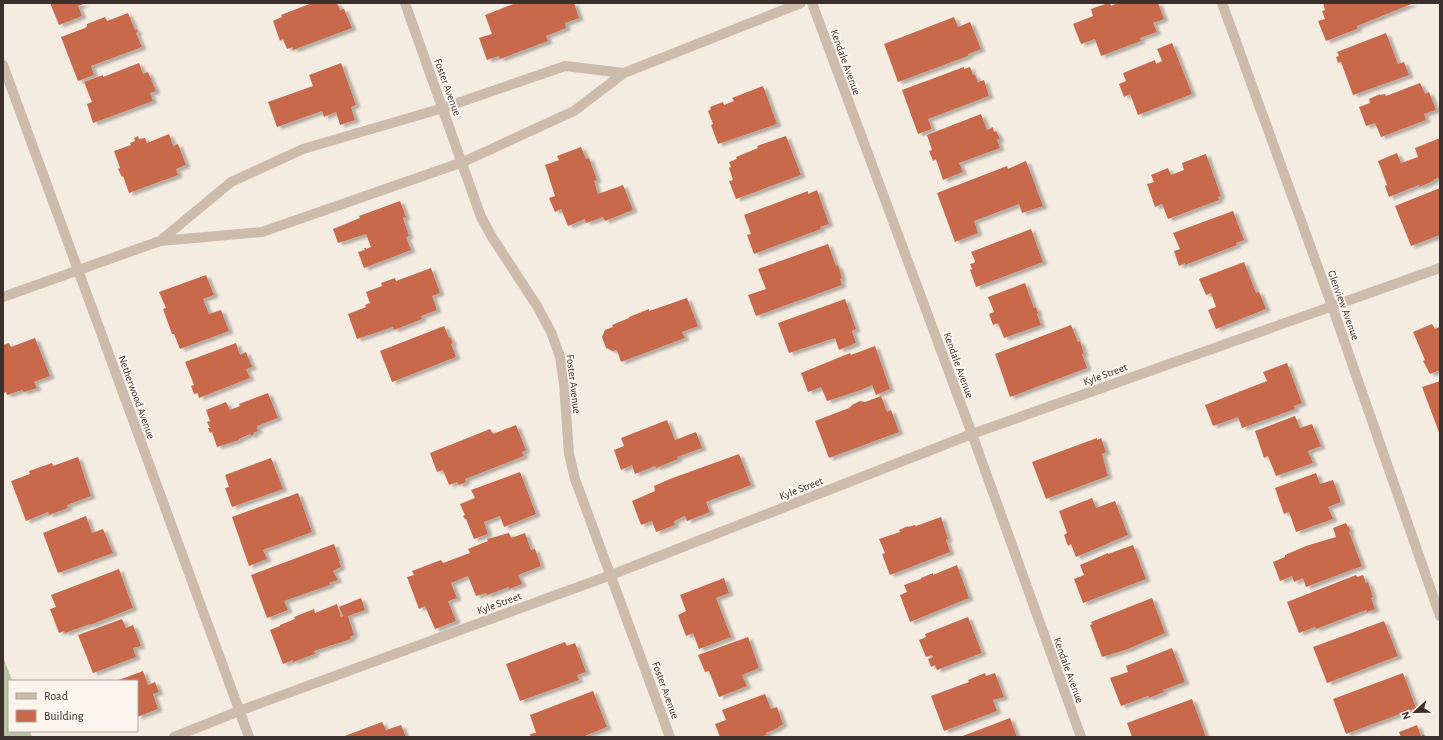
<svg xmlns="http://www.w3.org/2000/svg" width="1443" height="740" viewBox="0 0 1443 740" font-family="'Alegreya Sans',sans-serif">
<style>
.green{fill:#b8c4a0}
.building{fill:#c8694b;filter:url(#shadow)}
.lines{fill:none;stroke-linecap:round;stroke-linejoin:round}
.minor{stroke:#cdbbac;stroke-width:10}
.labels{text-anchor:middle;stroke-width:3.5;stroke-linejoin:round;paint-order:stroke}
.street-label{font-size:11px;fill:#3b302b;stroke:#fbf5ee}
</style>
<defs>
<filter id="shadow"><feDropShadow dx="4.5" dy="2.5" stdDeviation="1" flood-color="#0004"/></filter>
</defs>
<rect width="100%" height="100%" fill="#f4ebe1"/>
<!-- green -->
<path class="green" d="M3 656 12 681H9V731H30L32 737H3Z"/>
<!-- building -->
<path class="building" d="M50 3H86L78 6 82 16 59 25Z
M312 3H337L340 10 344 9 352 28 293 50V47L287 49 283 39 280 41 273 21 282 17 281 15Z
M516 3H559V4L574 3 579 18 565 23 566 28 546 36 548 41 500 59 499 56 487 60 479 38 492 34 485 15Z
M1108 3H1110L1111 6 1118 3H1158L1164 19 1153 23 1157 32 1140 38 1141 41 1101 56 1095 39 1081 44 1073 24 1093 16 1091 9Z
M1323 3H1414L1357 26V29L1326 41 1318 21 1325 19 1322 11 1325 10Z
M128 13 135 30 137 29 138 32 136 33 142 47 91 66 94 75 78 81 61 37 85 28 87 26V24L105 17 107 21Z
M954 17 958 27 970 22 981 49 968 54V56L898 82 884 44Z
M1386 33 1398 64 1404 62 1409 75 1353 95 1341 62 1338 63 1336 57 1339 56 1337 52Z
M1172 43 1192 94 1138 115 1130 94 1124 97 1119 84 1126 81 1123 73 1155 60 1156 64 1162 61 1157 49Z
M139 63 143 74 148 72 156 91 150 93 153 101 93 123 87 104 92 102 84 82 103 75V77Z
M341 63 356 105 351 107 355 120 340 125 336 112 324 117 322 111 277 127 268 102 313 86 309 75Z
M964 67V69L970 67 973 75H975L978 82 984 80 989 96 928 119 932 129 918 134 902 90Z
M1420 83 1425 94 1429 92 1436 110 1424 114 1426 120 1381 137 1375 123 1366 126 1359 107 1370 103 1369 99 1380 94V95L1385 94 1386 96Z
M763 86 777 124 718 144 711 125 713 124 708 111 711 109 710 107 723 102 724 105 734 101 732 98Z
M981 114 987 130 993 127 994 132 996 131 1000 139 997 140 1000 148 959 163 963 172 943 180 936 159 933 161 929 151 932 150 927 135Z
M169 134 173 146 178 144 186 165 176 169 178 175 129 193 123 176 122 177 118 169 120 168 114 151 131 145 130 143 135 141 134 138 138 136 139 139 145 138 147 143Z
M786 136 801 175 736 199 729 181 733 180 729 168 731 167 729 162 737 159 736 157 758 148 757 146Z
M1440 138V177L1433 180 1434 181 1419 187V185L1389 197 1385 186 1387 185 1378 161 1397 153 1401 163 1418 157 1415 148Z
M581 147 586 159 589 158 597 180 594 181 598 194 623 185 633 210 605 221 603 217 586 223 585 219 568 226 561 209 555 212 549 198 555 196 545 165 559 160 557 156Z
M1206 154 1221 196 1218 197 1219 200 1168 219 1162 204 1155 207 1147 184 1154 182 1151 175 1168 168 1171 175 1184 170 1182 163Z
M1026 161 1043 206 1022 213 1019 204 974 221 978 233 955 242 937 193 1007 166 1008 169Z
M1440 188V235L1411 246 1395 206Z
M817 190 829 224 820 227 821 229 754 254 747 235 751 234 744 215 808 191V194Z
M400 201 406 217 403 218 409 236 406 237 411 250 364 268 358 252 365 250 364 248H366V249L371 247 366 234 338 243 333 229 360 218 359 216Z
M1233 211 1244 240 1236 243 1237 245 1185 265V263L1179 266 1174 251 1180 249 1173 233Z
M1031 229 1043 262 976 287 970 270 972 269 970 264 974 263 975 261 971 252Z
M828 244 836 266 838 265 842 278 840 279 842 285 756 316 748 295 766 289 758 269Z
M1244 262 1256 293 1259 292 1266 309 1216 329 1208 310 1216 307 1211 293 1206 295 1199 279Z
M431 268 440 293 432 296 437 310 421 316 422 319 394 330 393 327 357 339 348 314 366 307 365 305 370 303 366 292 382 286 381 283 395 278 396 281Z
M206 275 214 295 203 299 209 314 221 310 229 331 180 349 174 334H172L163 309 166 308 159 292Z
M1025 283 1034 308 1036 307 1038 313 1037 314 1041 325 1004 338 998 323 993 325 989 314 994 312 988 297Z
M687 298 698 326 682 332 685 338 621 362 617 350 613 351 606 348 602 337 605 330 613 327 612 325 629 318V317L649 309V311Z
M845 299 856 329 852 331 856 343 839 350 835 338 789 353 778 323Z
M1432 324 1435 329 1440 327V370L1430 374 1423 361 1425 360 1413 332Z
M1071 325 1078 342 1080 341 1084 354H1082L1087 368 1010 397 995 354Z
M444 326 449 338 450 337 453 343 451 344 456 357 392 382 380 351Z
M35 338 50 376 34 382 37 388 24 392 22 390 7 395 6 392 3 393V345L9 343 11 347Z
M236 343 240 355 246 352 252 367 246 369 250 378 199 398 198 393 194 394 191 386 194 385 185 362Z
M875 346 890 389 876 395 872 385 861 390 827 401 821 387 808 392 801 373 850 353 851 355Z
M1287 363 1302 403 1294 406 1295 409 1242 428 1238 417 1213 426 1205 405 1267 381 1263 372Z
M1440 381V435L1422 387Z
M268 393 278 418 257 426 258 431 253 433 254 434 251 436 250 434 239 439V440L217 447 212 432 210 433 208 428H210L207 422 210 421 206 410 226 402 230 410 240 406 239 404Z
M881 396 887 412 891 410 899 432 829 458 815 421 849 408 852 405 860 401 865 402Z
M1295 416 1300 428 1312 424 1321 446 1308 451 1313 463 1276 476 1268 456 1264 458 1255 431Z
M667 420 675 440 696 432 702 448 677 457 678 459 656 468 655 466 635 474 632 465 621 470 614 450 624 446 621 438Z
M516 425 526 450 522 452 524 456 465 479 466 482 459 485 457 482 449 485 443 470 437 472 430 453 490 429 493 434Z
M1097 438V440L1101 438 1106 452 1102 454 1108 476 1046 499 1032 462Z
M739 454 751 485 706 502 710 512 687 521 685 516 674 521 675 525 656 532 652 521 641 525 632 501 655 491 654 486 670 479Z
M78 457 91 496 67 505 68 508 49 515 48 512 26 521 11 481 30 474 29 471 52 463 53 466Z
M271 458 283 489 232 507 225 488 229 487 225 475Z
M520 472 536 514 504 527 500 516 484 522 488 534 474 539 466 519H465L463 516 465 515 460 504 475 498 471 490Z
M1316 473 1320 484 1333 480 1341 502 1328 507 1333 519 1296 532 1289 512 1284 514 1275 488Z
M298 493 312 532 263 550 267 559 249 566 232 517Z
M1092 498 1096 508 1115 501 1128 535 1076 557 1071 544 1068 546 1064 535 1067 533 1059 511Z
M86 516 92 533 103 529 113 553 58 573 43 533Z
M941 517 948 539 946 540 950 552 890 575 882 554 885 553 879 539 900 532 899 530 908 526V527L915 525 916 526Z
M1346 523 1348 527 1349 526 1350 532H1349L1362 566 1306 587 1303 578 1294 582 1292 576 1280 581 1273 562 1285 557V555L1306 546 1336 537 1333 528Z
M509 533 511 538 525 533 531 550 535 549 541 566 518 575 522 584 509 589V587L487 595 486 593 476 596 468 576 451 583 457 598 448 601 456 621 435 629 425 606 419 609 407 577 414 575 412 571 441 560 443 563 470 553 468 549 488 541 487 539Z
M334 544 340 561H339L341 567 333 571 338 580 329 583 330 585 284 601 288 610 267 618 251 575Z
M1133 545 1146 579 1083 603 1074 579 1084 575 1080 565 1108 553V554Z
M957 565 969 598 910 622 900 595 907 592 904 585 921 579V578L933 573V575Z
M119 569 133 608 90 625V624L65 633 64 631 59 633 50 609 56 607 51 595Z
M1356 575 1357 577 1363 575 1366 583 1368 582 1373 597 1371 598 1375 609 1367 612 1366 610 1316 629 1315 627 1299 633 1287 602Z
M724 578 729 593 716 598 731 637 699 649 693 633 686 636 678 615 686 611 680 595Z
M361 598 365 610 348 616 354 635 350 637 351 639 314 651 315 654 293 662V660L283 664 270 630 280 626V625L295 619 294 617 314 609 315 613 337 604 341 617 343 616 339 607Z
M1152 598 1165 633 1128 649 1102 657 1090 625 1092 624 1091 622Z
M968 617 982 653 937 670 935 665 931 667 928 659 933 657 932 655 926 657 919 640 926 637 925 634Z
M122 619 126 628 133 625 141 646 133 648 136 657 93 673 78 635Z
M1384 621 1398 656 1327 683 1313 647Z
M748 637 759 668 742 675 747 686 719 697 709 671 705 672 698 655Z
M565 642 567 646 575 643 586 672 577 675 579 680 520 701 506 664Z
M1172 648 1185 682 1163 690 1164 692 1149 698 1148 696 1121 706 1110 678 1128 672 1126 666Z
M143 671 148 685 155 682 159 692 153 694 158 709 137 717V681H116Z
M985 673 986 676 995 673 1004 697 993 700 997 711 944 731 931 696 969 682 968 680Z
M1403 673 1416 708 1346 734 1333 699Z
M593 691 607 727 582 737H531L530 734 536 733 530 715Z
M765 694 771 709 777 707 783 724 778 727V728L766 733 767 735 760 737H720L715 724 726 720 722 710Z
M1192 699 1206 737H1132L1127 723Z
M1010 718 1017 737H960Z
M382 722 386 730 401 725 406 737H342Z
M1417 725 1421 736 1424 734 1425 737H1401L1399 732Z"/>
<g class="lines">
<!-- minor -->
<path class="minor" d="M405 3 481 217 492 237 537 306 551 332 560 357 564 384 569 454 575 479 670 737
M812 3 972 434 1081 737
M1222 3 1332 306 1440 616
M3 65 249 737
M160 241 231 182 303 149 443 108 565 66 624 73
M3 297 160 241 262 232 463 162 574 111 624 73 801 3
M174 737 239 711 611 575 972 434 1440 268"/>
</g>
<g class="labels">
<!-- street labels -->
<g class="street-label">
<text transform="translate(846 62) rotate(70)" y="4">Kendale Avenue</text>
<text transform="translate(448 87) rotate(70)" y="4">Foster Avenue</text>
<text transform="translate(1344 305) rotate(70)" y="4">Glenview Avenue</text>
<text transform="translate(959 365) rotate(70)" y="4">Kendale Avenue</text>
<text transform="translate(1105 374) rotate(-20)" y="4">Kyle Street</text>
<text transform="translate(574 384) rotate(83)" y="4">Foster Avenue</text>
<text transform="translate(137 397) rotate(70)" y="4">Netherwood Avenue</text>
<text transform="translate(801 488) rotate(-21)" y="4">Kyle Street</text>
<text transform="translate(499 603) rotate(-20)" y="4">Kyle Street</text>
<text transform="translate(1069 670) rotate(70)" y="4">Kendale Avenue</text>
<text transform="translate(666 690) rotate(70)" y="4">Foster Avenue</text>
</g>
</g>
<!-- border -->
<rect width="1443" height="740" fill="none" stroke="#3b302b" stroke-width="8"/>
<!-- legend -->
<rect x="8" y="680" width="130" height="52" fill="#fbf5ee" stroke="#aea6a0"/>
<rect x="16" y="693" width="20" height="6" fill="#cdbbac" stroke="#aea6a0"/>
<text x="44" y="700" font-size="12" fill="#3b302b">Road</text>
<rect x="16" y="710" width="20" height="12" fill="#c8694b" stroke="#aea6a0"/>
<text x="44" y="720" font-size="12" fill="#3b302b">Building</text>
<!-- north arrow -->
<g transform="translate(1415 712) rotate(248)" stroke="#fbf5ee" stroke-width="3" paint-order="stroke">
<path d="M0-3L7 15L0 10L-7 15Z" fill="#3b302b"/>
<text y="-6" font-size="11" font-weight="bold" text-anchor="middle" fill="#3b302b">N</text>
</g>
</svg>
